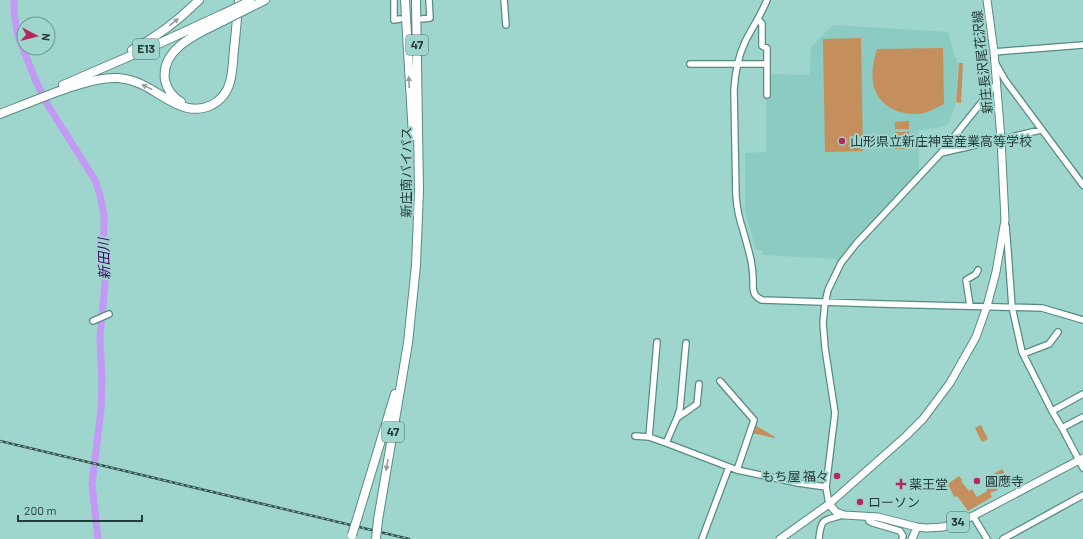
<svg xmlns="http://www.w3.org/2000/svg" width="1083" height="539" viewBox="0 0 1083 539" font-family="Barlow,'Noto Sans JP',sans-serif">
<style>
.built{fill:#8bcbc1}
.green{fill:#c48f5c}
.lines{fill:none;stroke-linecap:round;stroke-linejoin:round}
.river{stroke:#c29af5;stroke-width:7}
.minor-casing{stroke:#568b83;stroke-width:8}
.major-casing{stroke:#568b83;stroke-width:9}
.highway-casing{stroke:#568b83;stroke-width:10}
.minor{stroke:#fff;stroke-width:5.5}
.major{stroke:#fff;stroke-width:7}
.highway{stroke:#fff;stroke-width:8}
.rail-casing{stroke:#36504c;stroke-width:2.5}
.rail{stroke:#9ed5cc;stroke-width:1;stroke-dasharray:3;stroke-linecap:butt}
.highway-bridge-casing{stroke:#568b83;stroke-width:10;stroke-linecap:butt}
.highway-bridge{stroke:#fff;stroke-width:8}
.oneway{fill:#929e9c}
.poi-dot{fill:#b5285d;stroke:#9ed5cc;stroke-width:1.5}
.labels{text-anchor:middle;stroke-width:4;stroke-linejoin:round;paint-order:stroke}
.shield{fill:#9ed5cc;stroke:#4a6a65;stroke-width:1}
.shield-label{font-size:12px;font-weight:bold;fill:#263c39}
.street-label{font-size:13px;fill:#263c39;stroke:#9ed5cc}
.poi-label{font-size:13px;fill:#263c39;stroke:#9ed5cc;text-anchor:start}
.water-label{font-size:14px;font-style:italic;fill:#440071;stroke:#9ed5cc}
</style>
<rect width="100%" height="100%" fill="#9ed5cc"/>
<!-- built -->
<path class="built" d="M833 25 948 32 955 57 958 62 955 107 948 124 938 128 918 130 919 172 841 259 762 255V250H756L745 210V153L766 152V74L810 75 811 47Z"/>
<!-- green -->
<path class="green" d="M861 38 863 151 825 152 823 39Z
M943 48 944 104C937 107 931 111 924 113 911 116 892 112 883 102 878 98 874 89 873 83 871 72 874 60 877 49Z
M959 63H963L961 103 956 102Z
M909 121V129H895V122Z
M895 132H909V139H895Z
M895 142H909V149H895Z
M755 425 775 437 774 438 752 433Z
M981 425 988 439 982 442 975 428Z
M1002 469 1008 478 996 485 998 490 990 493 992 497 968 511 957 496 954 497 948 484 959 476 962 480 961 481 969 491 972 489 977 497 987 491 986 489 990 486 987 478Z"/>
<g class="lines">
<!-- river -->
<path class="river" d="M14 0V13L18 36 35 79 47 104 95 180 100 195 104 215V229L101 260V267L105 284 100 338 102 382 101 410 92 484 98 539"/>
<!-- minor casing -->
<g class="minor-casing">
<path id="minor" d="M394 0V20L400 19
M504 0 506 25
M767 0C761 15 752 28 745 42 738 57 735 73 734 90L736 196C737 208 739 219 743 230 748 249 754 265 753 285 753 293 755 297 762 300L883 304 1042 308 1083 320
M422 19 430 18 429 0
M758 19 762 24V46L767 48V95
M994 52 1083 45
M690 64H767
M996 64 1005 80 1083 185
M941 153 1041 130
M1006 226 1008 251 1012 307 1022 352 1052 411 1062 428 1083 468
M970 306 966 280 976 274 978 270
M93 321 109 314
M1023 354 1049 344 1058 332
M720 381 754 420 737 470
M1052 411 1083 394
M677 418 697 404 699 384
M1062 428 1083 417
M635 436 649 437 666 443 737 470 798 483 826 487
M649 437 657 342
M666 443 677 418 680 409 686 343
M829 504 826 487 835 413 825 348 823 323 825 303 828 290 841 263 856 244 941 153 996 84
M867 516 869 521 873 523 900 531 903 536 902 539
M973 516 987 539
M702 539 729 467
M819 539C821 517 824 521 843 515
M1003 539 1083 495"/>
</g>
<!-- major casing -->
<g class="major-casing">
<path id="major" d="M829 504 836 512 844 515 878 517 917 527 926 528 943 527 953 524 973 516 1083 458
M780 539 829 504 906 436 923 419 950 383 976 337 987 306 996 272 1005 220 1001 139 994 52 987 0
M912 539 917 527"/>
</g>
<!-- highway casing -->
<g class="highway-casing">
<path id="highway" d="M405 0 413 136
M251 7 265 0
M132 50C157 37 179 20 199 0
M63 85 158 44 223 14
M181 102C173 97 167 90 165 80 160 47 202 32 225 20
M0 114C23 105 45 96 68 88 85 83 101 77 119 78 146 81 157 96 179 105 201 115 224 104 230 82 233 71 233 60 234 49 236 32 237 16 239 0
M358 516 395 394
M378 520 408 343 416 265 419 191 416 0"/>
</g>
<!-- minor -->
<use href="#minor" class="minor"/>
<!-- major -->
<use href="#major" class="major"/>
<!-- highway -->
<use href="#highway" class="highway"/>
<!-- rail casing -->
<g class="rail-casing">
<path id="rail" d="M0 441 409 539"/>
</g>
<!-- rail -->
<use href="#rail" class="rail"/>
<!-- highway-bridge casing -->
<g class="highway-bridge-casing">
<path id="highway-bridge" d="M223 14 250 1
M225 20 251 7
M352 535 358 516
M376 539 378 520"/>
</g>
<!-- highway-bridge -->
<use href="#highway-bridge" class="highway-bridge"/>
</g>
<!-- one-way arrows -->
<defs><path id="oneway-solid" d="M-6-.8H1V-3.2L6.5 0L1 3.2V.8H-6Z"/></defs>
<g class="oneway">
<use href="#oneway-solid" transform="translate(174 22) rotate(-39)"/>
<use href="#oneway-solid" transform="translate(409 82) rotate(-93)"/>
<use href="#oneway-solid" transform="translate(147 87) rotate(-154)"/>
<use href="#oneway-solid" transform="translate(387 465) rotate(100)"/>
</g>
<!-- markers -->
<g class="poi-dot">
<circle cx="842" cy="141" r="4"/>
<circle cx="837" cy="476" r="4"/>
<circle cx="977" cy="481" r="4"/>
<path d="M899 478h4v4h4v4h-4v4h-4v-4h-4v-4h4z"/>
<circle cx="860" cy="502" r="4"/>
</g>
<g class="labels">
<!-- shield labels -->
<g class="shield">
<rect x="406" y="35" width="22" height="20" rx="3"/>
<rect x="133" y="39" width="26" height="20" rx="3"/>
<rect x="382" y="422" width="22" height="20" rx="3"/>
<rect x="947" y="512" width="22" height="20" rx="3"/>
</g>
<g class="shield-label">
<text x="417" y="49">47</text>
<text x="146" y="53">E13</text>
<text x="393" y="436">47</text>
<text x="958" y="526">34</text>
</g>
<!-- street labels -->
<g class="street-label">
<text transform="translate(982 62) rotate(-96)" y="5">新庄長沢尾花沢線</text>
<text transform="translate(406 172) rotate(-90)" y="5">新庄南バイパス</text>
</g>
<!-- poi labels -->
<g class="poi-label">
<text x="850" y="146">山形県立新庄神室産業高等学校</text>
<text x="829" y="481" text-anchor="end">もち屋 福々</text>
<text x="985" y="486">圓應寺</text>
<text x="909" y="489">薬王堂</text>
<text x="868" y="507">ローソン</text>
</g>
<!-- water labels -->
<g class="water-label">
<text transform="translate(104 259) rotate(-92)" y="5">新田川</text>
</g>
</g>
<!-- north arrow -->
<g transform="translate(36 36) rotate(97)"><circle r="19" fill="#9ed5cc" stroke="#6e9891"/>
<path d="M0-3L7 15L0 10L-7 15Z" fill="#b5285d"/>
<text y="-6" font-size="11" font-weight="bold" text-anchor="middle" fill="#263c39">N</text>
</g>
<!-- scale -->
<path d="M18 515v6h124v-6" fill="none" stroke="#263c39" stroke-width="2"/>
<text x="24" y="515" font-size="12" fill="#263c39" stroke="#9ed5cc" stroke-width="3" paint-order="stroke">200 m</text>
</svg>
